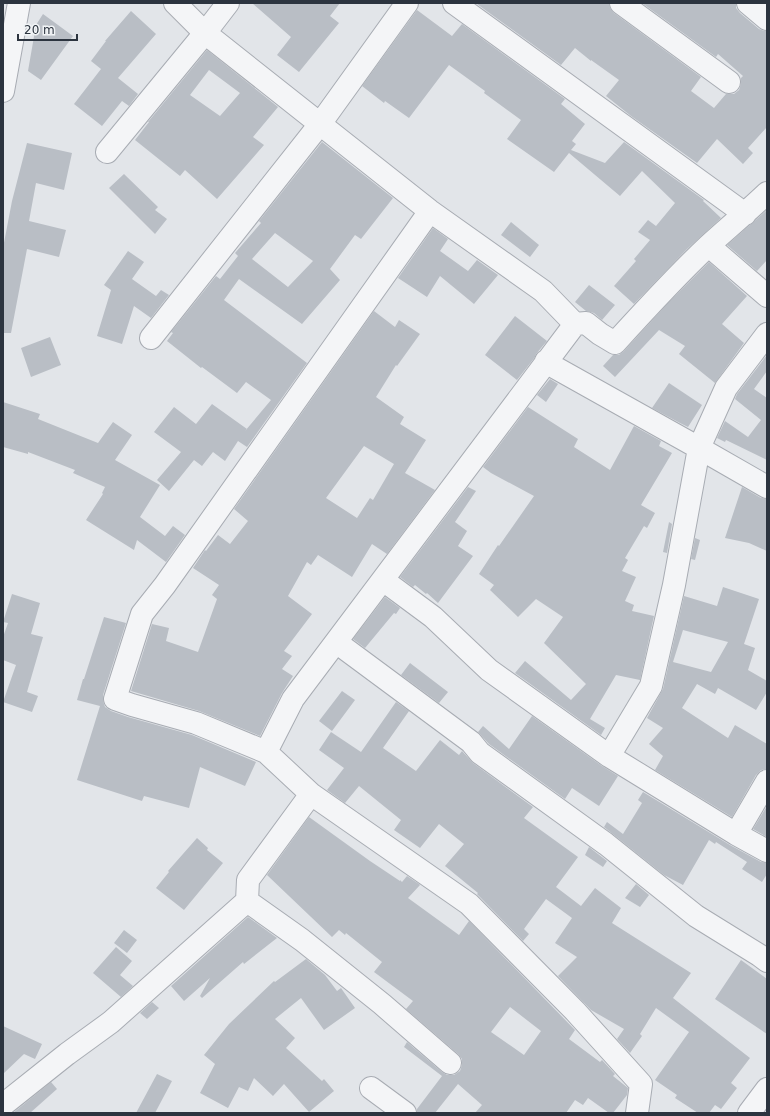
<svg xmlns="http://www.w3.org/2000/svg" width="770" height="1116" viewBox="0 0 770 1116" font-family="'DejaVu Sans',sans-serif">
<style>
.building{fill:#b9bec5;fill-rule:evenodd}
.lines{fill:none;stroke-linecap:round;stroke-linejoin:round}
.minor-casing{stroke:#a8acb3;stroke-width:24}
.minor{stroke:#f4f5f7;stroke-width:22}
</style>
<rect width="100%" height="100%" fill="#e2e5e9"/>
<!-- building -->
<path class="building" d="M252 3H340L330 16 339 23 299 72 277 55 291 37Z
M477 3H609L610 8 614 13 701 77 691 91 714 108 726 94H734L739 90 741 84V78L743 76 718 54 716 57 642 3H736V8L740 13 759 29 764 31H767V127L748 148 753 153 743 164 717 139 697 163 631 116 606 96 619 80 591 60V61L575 48 561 65 477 4Z
M417 10 452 36 462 24 565 99 561 104 585 124 572 141 576 144 571 150 605 163 624 142 704 200 703 201 721 218 687 249 634 304 614 286 636 261 634 259 650 240 638 232 648 220 656 226 675 203 642 171 620 196 569 153 554 172 507 139 521 120 484 93 485 91 449 65 409 118 385 101 384 103 362 86Z
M131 11 156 34 118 78 138 94 129 106 122 101 102 126 74 104 101 69 91 61 106 41H105Z
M43 14 73 36 41 80 28 71 36 25Z
M207 50 278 107 253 137 264 145 217 199 185 170 180 176 135 140 149 122H148ZM209 70 240 93 220 116 190 95Z
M322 142 393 198 361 239 355 235 330 269 340 280 302 324 239 279 224 300 307 363 247 447 238 441 225 461 213 452 202 466 194 460 169 491 157 480 181 452 154 432 174 407 196 424 212 404 247 429 245 431 271 400 246 382 237 393 202 367 201 368 167 341 173 333 171 332 216 276 220 279 238 256 235 253 261 223 259 221ZM275 233 313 261 288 287 252 259Z
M27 143 72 153 64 190 36 183 29 221 66 230 59 257 27 249 11 333H3V248L12 201Z
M124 174 158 207 155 210 167 219 155 234 109 188Z
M767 210V260L757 271 727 245Z
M511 222 539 245 530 257 501 235Z
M433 228 448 239 440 251 468 271 477 260 498 275 474 304 440 276 427 297 398 278Z
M128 251 144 262 132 279 156 296 161 290 169 295 151 318 134 306 122 344 97 336 111 290 104 285Z
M709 262 747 296 722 324 744 343 715 383 679 354 685 346 659 330 615 377 603 366 613 355H619L624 351 669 302Z
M589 285 615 305 602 320 594 313 586 311 575 302Z
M374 311 395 327 399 320 420 334 397 366 396 365 376 397 404 417 400 424 426 440 405 473 435 490 387 554 372 544 352 577 318 555 311 565 307 562 288 596 312 614 284 651 292 656 282 669 293 676 282 693 260 736 199 711 131 691 152 624 169 628 166 641 198 652 217 599 212 595 219 585 193 568 205 550 206 551 218 535 230 544 248 521 234 509ZM364 446 394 464 373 500 370 498 357 518 326 498Z
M515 316 547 341 536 354 535 357 517 380 485 355Z
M50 337 61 365 31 377 21 348Z
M767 355V371L754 389 767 398V460L726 440 725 442 717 438 725 421 748 437 761 420 735 399 737 394Z
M550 379 558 384 546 402 537 395Z
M669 383 702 405 688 427 680 423 652 408Z
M3 402 40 414 38 419 98 443 113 422 132 435 115 460 160 485 140 517 165 536 173 526 185 535 166 562 137 540 134 550 86 520 103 494 102 493 105 487 73 473 75 470 28 452V454L3 447Z
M528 407 578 439 574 447 610 470 634 426 661 441 659 446 672 453 641 505 655 513 647 528 644 526 625 558 628 560 622 571 636 577 625 601 634 605 632 611 654 616 640 680 616 675 590 719 605 728 601 735 515 673 525 661 571 700 586 684 544 643 563 617 536 599 518 617 490 590 494 585 479 574 498 545 499 546 534 496 491 473 483 467Z
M468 487 476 491 455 522 467 531 458 546 473 556 438 603 427 593 426 594 415 585 413 587 400 577Z
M742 487 761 498 767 499V551L749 543 725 538Z
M669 522 672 524 667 553 663 552Z
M695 538 700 540 695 560 691 559Z
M723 587 759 599 744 644 755 648 748 670 767 681V692L756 710 718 688 715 694 697 684 682 708 728 738 735 725 767 744V769L761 770 756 775 732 817 655 770 663 756 649 744 663 728 647 718 663 689 684 596 717 606ZM683 630 728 642 711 672 673 662Z
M12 594 40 603 31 634 43 637 27 692 38 696 32 712 3 702 16 665 3 660V637L8 623 3 622Z
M385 597 400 608 396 614 394 613 365 648 353 639Z
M104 617 126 623 103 695V701L105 707 111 711 128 717 192 735 256 762 245 786 200 767 189 808 144 796 142 801 77 780 100 706 77 700 83 679H84Z
M410 663 448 692 439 703 401 675Z
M342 691 355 700 332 731 319 721Z
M396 702 409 711 383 748 416 771 440 740 459 755 462 751 473 763 533 807 524 818 578 857 556 887 581 906 595 888 621 908 612 923 691 973 673 998 750 1058 731 1083 737 1088 721 1109 715 1105 709 1113H698L675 1098 677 1095 655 1080 689 1032 656 1008 640 1034 642 1036 630 1053 617 1039 624 1029 591 1010 558 976 577 957 555 943 572 918 546 899 524 929 529 934 523 941 477 894 478 893 445 866 464 844 439 824 420 848 394 830 401 820 359 786 345 803 327 790 344 768 319 750 331 732 361 752Z
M532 716 602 766 618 776 599 806 572 788 565 799 489 744 478 732 483 726 509 749Z
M643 792 730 845 761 862 767 863V874L762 882 742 869 747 862 716 842 715 844 709 840 683 885 664 875 604 827 607 822 623 834 642 803 638 800Z
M767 806V837L753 829Z
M309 817 370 861 400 881V880L402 882 407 876 419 884 420 885 408 898 459 935 469 921 575 1030 569 1039 600 1062 602 1060 615 1074 613 1076 628 1088 627 1095 613 1113H609L588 1098 583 1105 575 1100 566 1113H475L482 1105 458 1084 435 1113H417V1109L442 1076 404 1047 407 1042 442 1072 447 1075H454L460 1071 462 1065V1059L458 1054 406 1009 413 1001 374 972 382 962 346 933 345 935 339 930 332 937 267 875ZM510 1007 541 1031 524 1055 491 1032Z
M197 838 208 848 207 850 223 863 184 910 156 888 169 872 168 871Z
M589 847 607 861 603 867 585 855Z
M636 884 649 895 640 907 625 898Z
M248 917 277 938 244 964 243 962 202 998 200 996 210 978 184 1001 171 986Z
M124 930 137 940 127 953 114 943Z
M116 947 132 961 120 975 133 986 121 997 93 973Z
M306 959 325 975 337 991 341 988 355 1008 324 1030 301 998 275 1019 295 1038 286 1048 322 1081 324 1079 334 1091 309 1112 284 1084 273 1096 254 1078 248 1091 239 1087 228 1108 200 1093 215 1064 204 1055 229 1024 274 981 275 982Z
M741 960 767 979V1034L715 999Z
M152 1002 159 1008 147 1019 140 1013Z
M3 1026 42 1044 35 1059 24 1054 3 1074Z
M157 1074 172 1081 155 1113H136Z
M51 1082 57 1089 30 1113H13Z"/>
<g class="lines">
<!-- minor casing -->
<g class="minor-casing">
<path id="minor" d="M175 3 205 33 430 211 543 291 575 324 293 699 266 752
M454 3 745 214
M621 3 729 82
M748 3 767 19
M3 91 19 3
M107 152 205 33 228 3
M430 211 165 585 142 614 115 699 132 705 196 723 266 752 311 794 469 904 575 1011 641 1084 637 1113
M709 246 767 296
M575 324 586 323 600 334 615 343C645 310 675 277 708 246 728 228 748 211 767 193
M151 338 320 124 407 3
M546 361 556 368 699 448 767 487
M383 580 433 617 489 670 609 756 736 834 767 851
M336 642 471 742 480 753 606 844 696 916 759 955 767 961
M609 756 651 686 674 585 699 448 726 388 767 334
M736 834 767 781
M247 901 302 940 382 1004 450 1063
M371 1088 405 1113
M3 1105 67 1054 111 1022 247 901 248 880 311 794
M749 1113 767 1089"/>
</g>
<!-- minor -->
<use href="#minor" class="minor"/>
</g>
<!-- border -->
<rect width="770" height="1116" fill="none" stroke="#2c343f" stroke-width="8"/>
<!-- scale -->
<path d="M18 34v6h59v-6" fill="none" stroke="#2c343f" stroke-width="2"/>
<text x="24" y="34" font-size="12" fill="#2c343f" stroke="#f1f4f6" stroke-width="3" paint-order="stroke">20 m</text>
</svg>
